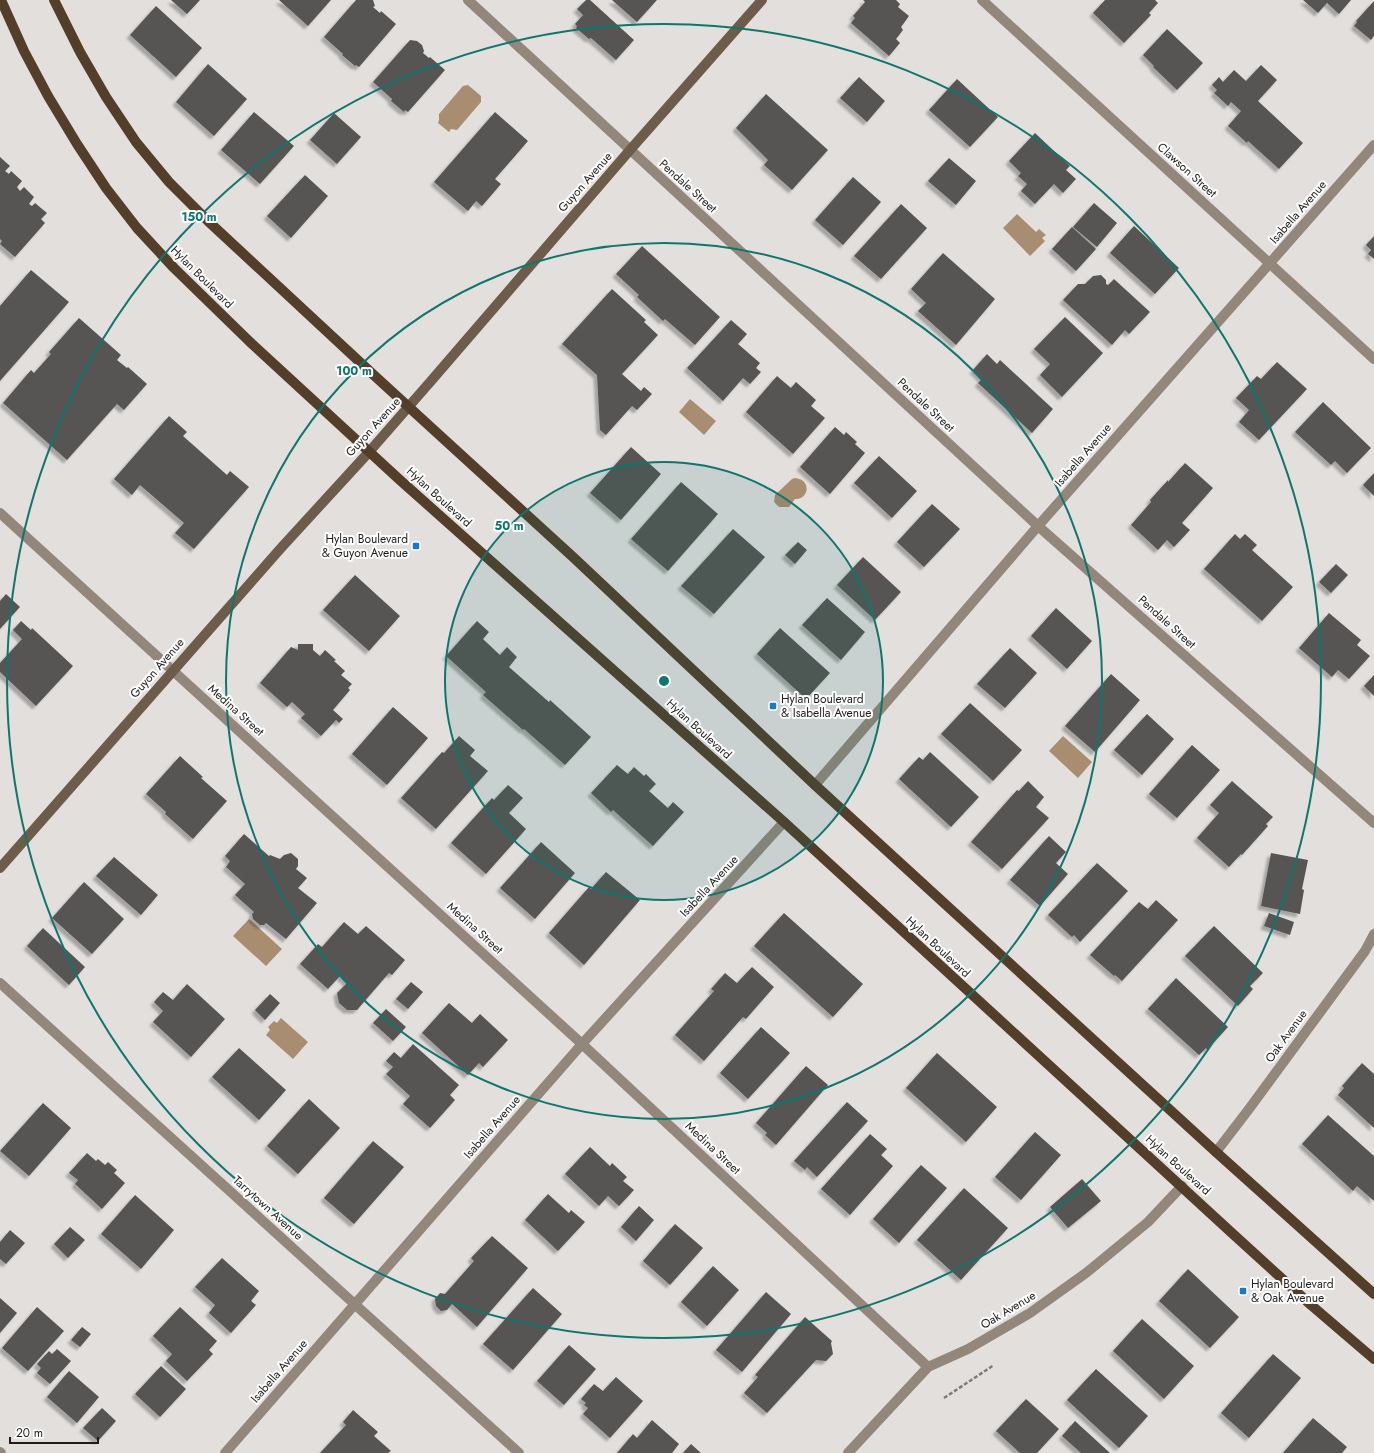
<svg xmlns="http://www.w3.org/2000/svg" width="1374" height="1453" viewBox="0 0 1374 1453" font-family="Jost,sans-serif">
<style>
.water{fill:#a88d70}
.building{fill:#575553;filter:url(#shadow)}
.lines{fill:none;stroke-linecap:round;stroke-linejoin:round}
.path{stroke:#7e7c7a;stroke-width:2.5;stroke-dasharray:4 2;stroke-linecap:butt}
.street{stroke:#93867a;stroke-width:10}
.secondary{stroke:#6d5c4a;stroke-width:10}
.primary{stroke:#533f29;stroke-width:10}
.ring{fill:none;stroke:#0f766e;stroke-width:2}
.poi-dot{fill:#177ac6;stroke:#fff;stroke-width:1.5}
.labels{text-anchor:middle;stroke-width:4;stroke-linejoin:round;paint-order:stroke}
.street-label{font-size:12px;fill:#1e1d1c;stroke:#fff}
.poi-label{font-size:12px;fill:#1e1d1c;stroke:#fff;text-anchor:start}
.centre{fill:#0f766e;stroke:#fff;stroke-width:2}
.ring-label{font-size:12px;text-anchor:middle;font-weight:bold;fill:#0f766e;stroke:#fff;stroke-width:4;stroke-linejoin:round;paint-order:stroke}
</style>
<defs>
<filter id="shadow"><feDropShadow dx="-3.5" dy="3.5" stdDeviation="1" flood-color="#0004"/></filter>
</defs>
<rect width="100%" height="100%" fill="#e2dfdd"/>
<!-- water -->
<path class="water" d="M468 85 481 96V102L457 130 451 129 449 132 438 123 439 120V114L463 86Z
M1017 214 1036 232 1039 229 1046 235 1042 238 1045 241 1030 256 1003 228Z
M690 399 716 421 704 435 679 412Z
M795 478C811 479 810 499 795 499L789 507H779L774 502 775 495 792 479Z
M1063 736 1092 762 1078 778 1049 751Z
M249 919 282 949 266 966 233 936Z
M281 1018 308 1042 293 1059 266 1035 270 1030 268 1027 274 1021 277 1023Z"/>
<!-- building -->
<path class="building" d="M171 0H200L187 14Z
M279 0H331L308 26Z
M356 0H373L375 6 373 7 380 13 381 11 396 24 359 67 356 65 355 66 342 55 343 54 324 37Z
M586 0H590L634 40 616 60 591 38 589 39 576 28 577 26 575 24 583 15 577 9Z
M612 0H657L637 22Z
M863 0H896L900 4 898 7 909 16 901 27 903 30 896 39 900 43 889 56 851 23 855 18 853 16 865 2Z
M1105 0H1155L1158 3 1149 13 1151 15 1124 43 1093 13Z
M1303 0H1351L1339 14 1327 3 1318 13Z
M1374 1V36L1371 40 1354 26 1357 22 1356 21Z
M156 6 202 48 176 77 130 35Z
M1167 29 1203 63 1177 90 1153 67 1154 66 1143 55Z
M410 40 417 41 422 45 424 51 423 53 429 58 430 57 445 70 408 112 405 110 404 112 391 101 392 99 373 82Z
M208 64 247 99 214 136 176 102Z
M1261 65 1277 80 1258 101 1303 143 1279 169 1248 141 1247 143 1228 126 1241 111 1231 102 1228 106 1214 93 1217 90 1212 85 1219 77 1223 82 1234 70 1246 81Z
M859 77 885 101 867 122 840 98Z
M957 79 998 117 970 147 929 110Z
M766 94 828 150 792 190 764 165 768 160 736 128Z
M254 112 294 146 260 184 221 150Z
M495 112 528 141 495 179 501 184 482 206 476 201 468 211 434 182Z
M334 113 361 137 337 164 310 140Z
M1035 133 1070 166 1066 170 1076 179 1063 193 1054 184 1035 204 1021 191 1027 184 1018 176 1021 173 1009 161Z
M0 157 10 166 5 171 9 174 11 171 22 181 17 187 20 191 24 187 34 197 29 204 32 206 35 203 47 213 41 219 45 223 15 257 0 244 2 241 0 239Z
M949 158 976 181 956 205 928 181Z
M305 175 328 196 291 238 267 216Z
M853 177 881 202 843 245 815 220Z
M1094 203 1117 223 1097 247 1073 227Z
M901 204 927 228 881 279 854 256Z
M1134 226 1179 268 1155 294 1110 253Z
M1072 227 1096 249 1076 271 1052 249Z
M1374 236V259L1368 254 1371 250 1366 245Z
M642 246 720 317 695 345 665 319 663 321 637 297 639 295 616 274Z
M943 253 995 299 956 345 918 311 926 303 911 289Z
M31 270 69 302 0 381V306Z
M1101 275 1106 280V284L1108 285 1114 279 1150 312 1129 334 1125 330 1112 345 1063 300 1078 284H1085L1093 276Z
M612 289 646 320 644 322 658 335 622 374 641 391 644 387 652 394 637 410 632 406 606 435 600 430 597 375 562 344Z
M1065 317 1103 353 1062 397 1040 375 1050 364 1034 349Z
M79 318 121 355 117 360 127 368 128 367 147 384 124 410 117 404 67 460 3 403 31 370 34 373 51 354 49 352Z
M731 320 747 334 738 344 760 363 756 368 761 372 750 384 743 378 723 401 687 368Z
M987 354 997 364 1000 360 1053 409 1032 433 978 383 982 379 973 370Z
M1277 362 1307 389 1259 440 1239 422 1249 410 1236 398 1257 376 1261 379Z
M777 376 791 388 796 382 816 400 811 406 825 418 793 454 746 412Z
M1323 402 1371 448 1347 473 1335 461 1331 465 1295 432Z
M169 416 187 432 183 436 227 475 230 471 249 487 194 549 175 533 184 523 140 485 132 495 114 479Z
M835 427 844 435 846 432 857 442 855 444 865 453 830 494 800 467Z
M631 447 661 474 621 520 590 493Z
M879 456 917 491 892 518 854 483Z
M1185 463 1213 488 1182 523 1190 530 1174 547 1167 540 1158 550 1131 525 1151 502 1150 500 1168 480V482Z
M1374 473V496L1363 485Z
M681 482 718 514 668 571 631 539Z
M932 504 960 529 924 567 897 542Z
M733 529 765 557 714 614 681 586Z
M1235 534 1240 539 1245 534 1257 545 1252 550 1293 587 1262 621 1204 569Z
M798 542 807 550 795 564 785 555Z
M863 557 901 592 875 620 837 585Z
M1336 564 1348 575 1331 593 1319 582Z
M355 575 400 616 369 651 323 610Z
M6 594 20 607 0 629V601Z
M827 598 865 632 841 660 802 625Z
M1056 608 1092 641 1067 669 1031 636Z
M1329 613 1361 640 1357 645 1370 656 1349 679 1338 670 1332 677 1299 648Z
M21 621 31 630 32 628 73 666 36 706 0 672V663L22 639 13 630Z
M477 621 489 632 483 639 500 655 507 647 517 657 509 667 549 702 550 700 591 737 565 765 524 729 523 730 483 695 486 692 446 656Z
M780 628 830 673 806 699 757 654Z
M298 644H313V650L320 656 325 650 336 660 334 661 345 671 341 675 352 684 348 688 350 690 333 710 343 719 339 723 336 720 321 736 301 718 305 714 292 702 287 707 260 683 291 647 298 650Z
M1010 648 1037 673 1005 708 977 684Z
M1111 674 1140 700 1095 752 1065 726Z
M1374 675V696L1364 686Z
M970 703 1022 750 993 781 941 734Z
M393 707 428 738 387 785 352 754Z
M1147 714 1174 739 1142 775 1114 750Z
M459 736 475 750 470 756 488 771 436 829 401 798 442 752 444 753Z
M1192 745 1220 770 1177 818 1149 794Z
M930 752 979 797 951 827 899 779 919 757 923 760Z
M180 756 203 777 201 778 227 801 193 839 165 814 166 812 146 794Z
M617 765 628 774 634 767 644 776 646 774 656 784 649 791 668 808 673 802 684 812 653 846 613 810 611 812 591 793Z
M1028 781 1044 797 1036 807 1049 818 1002 869 971 842 1017 790 1019 791Z
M1232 781 1273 817 1266 824 1268 826 1242 855 1241 854 1229 867 1197 838 1219 813 1210 805Z
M508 785 523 798 509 813 526 829 486 874 451 843 492 798 494 800Z
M244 834 269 856 270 855 280 859 284 855 291 853 298 859V866L296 869 307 878 298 888 317 903 286 939 266 923 264 925H260L253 919 252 914 254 912 235 895 245 884 226 867 230 861 225 856Z
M1049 836 1066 852 1056 863 1068 874 1040 906 1010 880Z
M541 842 575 873 535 919 500 888Z
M1271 853 1308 860 1302 889 1304 890 1300 914 1261 906Z
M114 857 158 895 141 915 96 876Z
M1097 863 1128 891 1080 942 1074 935 1072 937 1048 915Z
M606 872 640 900 584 965 549 933 589 887 591 889Z
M84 882 124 919 92 954 52 918Z
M1156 900 1178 920 1122 981 1115 975 1114 976 1090 955 1139 902 1148 909Z
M784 913 863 984 833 1017 754 946Z
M1269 913 1294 922 1290 935 1264 926Z
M344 922 358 934 366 926 405 960 392 975 389 973 357 1010H347L339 1003 337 993 347 983 340 976 328 989 300 964 318 944 322 947Z
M1214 926 1263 973 1250 986 1253 989 1238 1006 1185 956Z
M43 928 85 967 69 985 27 946Z
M752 967 774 987 746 1019 743 1017 704 1061 675 1035 714 991 711 989 725 973 737 983Z
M1176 978 1228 1027 1207 1050 1206 1048 1199 1055 1148 1009Z
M411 982 423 992 408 1009 396 999Z
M187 984 225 1019 191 1057 153 1022 163 1011 154 1002 163 992 173 1000Z
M270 994 280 1003 265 1020 255 1010Z
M449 1003 472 1023 480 1014 508 1040 483 1067 479 1063 468 1075 422 1033Z
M386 1009 406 1027 393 1041 373 1023Z
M761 1027 790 1053 748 1099 720 1073Z
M413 1044 459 1085 450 1095 455 1100 430 1128 403 1104 410 1096 386 1074 393 1067 386 1061 394 1052 401 1058Z
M239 1048 286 1090 259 1120 212 1077Z
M937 1053 997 1107 966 1142 906 1088Z
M1362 1063 1374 1074V1128L1338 1095 1344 1088 1342 1086Z
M806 1066 828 1085 776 1145 765 1135 767 1133 756 1123Z
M309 1099 340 1128 298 1174 267 1146Z
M847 1102 868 1121 817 1177 807 1167 805 1170 794 1161Z
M43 1103 71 1128 29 1176 0 1151Z
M1328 1115 1374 1156V1201L1357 1186 1353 1191 1302 1144Z
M1035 1132 1061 1155 1021 1200 995 1177Z
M870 1134 887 1149 881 1155 893 1166 850 1215 821 1189Z
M373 1141 404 1167 354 1224 324 1198Z
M590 1147 610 1166 612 1163 627 1177 623 1181 634 1190 619 1206 608 1196 599 1206 565 1174Z
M87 1153 96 1161 98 1159 105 1165 108 1162 117 1170 114 1173 125 1183 102 1209 75 1184 78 1180 69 1173Z
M921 1165 947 1188 899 1243 873 1219Z
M1082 1179 1101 1201 1068 1228 1050 1207Z
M964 1188 1008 1228 961 1280 917 1240Z
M548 1194 569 1213 571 1210 585 1222 558 1251 525 1220Z
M135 1195 174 1230 141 1269 101 1234Z
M639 1206 654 1220 636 1241 621 1227Z
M675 1224 703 1248 670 1285 643 1261Z
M70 1227 85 1240 68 1258 54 1244Z
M10 1230 25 1243 6 1264 0 1259V1242Z
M492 1236 528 1268 477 1327 452 1304 447 1310 441 1311 436 1306 435 1299 440 1293 445 1294 474 1261 471 1258Z
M222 1258 259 1291 251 1301 256 1305 231 1333 209 1313 215 1305 195 1287Z
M713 1266 739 1290 707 1326 681 1302Z
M1188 1269 1239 1317 1210 1348 1159 1301Z
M533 1288 562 1314 513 1370 483 1344Z
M766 1292 791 1314 742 1372 716 1350Z
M0 1298 17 1313 0 1333Z
M37 1307 64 1331 28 1371 2 1348Z
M180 1307 217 1341 209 1350 213 1354 187 1381 166 1361 172 1354 153 1336Z
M805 1317 832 1341 831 1343 833 1354 826 1361 816 1360 767 1413 744 1393 758 1377 755 1375Z
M1142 1319 1194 1366 1164 1399 1113 1351Z
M82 1327 91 1334 80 1347 71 1340Z
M569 1345 596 1369 564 1405 537 1381Z
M57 1349 71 1361 50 1384 37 1373 41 1368 37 1364 49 1351 52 1354Z
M1273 1354 1301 1378 1249 1438 1221 1413Z
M161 1366 186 1389 160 1417 135 1394Z
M1096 1369 1148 1416 1119 1448 1067 1400Z
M69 1371 99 1397 77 1423 47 1397Z
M616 1377 643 1401 610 1438 583 1414 588 1408 584 1405 586 1403 581 1399 594 1384 603 1391Z
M1026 1399 1059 1429 1037 1453H1020L996 1431Z
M102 1408 116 1421 98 1441 83 1428Z
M353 1410 378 1432 374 1436 391 1451 388 1453H320L346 1425 343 1422Z
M1313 1418 1347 1447 1342 1453H1283Z
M652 1420 679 1444 672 1453H617L633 1434 637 1438Z
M1075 1421 1110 1453H1081L1062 1436Z
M691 1444 701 1453H683Z"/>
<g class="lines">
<!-- path -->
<path class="path" d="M944 1398 994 1365"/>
<!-- street -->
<path class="street" d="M468 0 1038 526 1374 823
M982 0 1374 359
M0 513 582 1044 928 1367
M815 785 1038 526 1374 145
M0 983 519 1453
M1216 1152 1249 1109 1365 951 1374 934
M0 1452 1 1453
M225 1453 582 1044 784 822
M848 1453 928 1367 968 1349 1030 1313 1086 1273 1148 1222 1182 1186"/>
<!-- secondary -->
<path class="secondary" d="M0 868 281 548 369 452 431 381 630 150 762 0"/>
<!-- primary -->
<path class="primary" d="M1 0 24 51 48 96 77 144 106 188 137 228 174 268 250 342 401 481 784 822 1233 1234 1311 1305 1374 1359
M54 0 80 52 106 97 136 142 169 182 209 222 377 378 573 557 815 785 1216 1152 1374 1294"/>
</g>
<!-- distance rings -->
<circle cx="664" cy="681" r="219" fill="#0f766e" fill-opacity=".12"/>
<g class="ring">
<circle cx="664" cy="681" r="219"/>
<circle cx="664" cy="681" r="438"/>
<circle cx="664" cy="681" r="657"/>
</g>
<!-- markers -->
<g class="poi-dot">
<rect x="412" y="542" width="8" height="8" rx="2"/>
<rect x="769" y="702" width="8" height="8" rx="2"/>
<rect x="1239" y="1287" width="8" height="8" rx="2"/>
</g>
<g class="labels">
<!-- street labels -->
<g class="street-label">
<text transform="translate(1187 170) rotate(42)" y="4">Clawson Street</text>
<text transform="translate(585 182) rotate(-49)" y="4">Guyon Avenue</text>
<text transform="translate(688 186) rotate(42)" y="4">Pendale Street</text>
<text transform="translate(1298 212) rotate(-49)" y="4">Isabella Avenue</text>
<text transform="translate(202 277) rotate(45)" y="4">Hylan Boulevard</text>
<text transform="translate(926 405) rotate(43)" y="4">Pendale Street</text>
<text transform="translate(373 427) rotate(-48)" y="4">Guyon Avenue</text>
<text transform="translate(1083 455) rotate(-49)" y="4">Isabella Avenue</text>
<text transform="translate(439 497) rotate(42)" y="4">Hylan Boulevard</text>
<text transform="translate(1167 622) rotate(42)" y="4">Pendale Street</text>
<text transform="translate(157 668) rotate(-49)" y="4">Guyon Avenue</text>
<text transform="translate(236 710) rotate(42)" y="4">Medina Street</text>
<text transform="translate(699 729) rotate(42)" y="4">Hylan Boulevard</text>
<text transform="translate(709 886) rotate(-47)" y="4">Isabella Avenue</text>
<text transform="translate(475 928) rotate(42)" y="4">Medina Street</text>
<text transform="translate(938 947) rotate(43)" y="4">Hylan Boulevard</text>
<text transform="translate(1286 1036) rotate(-54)" y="4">Oak Avenue</text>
<text transform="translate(492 1127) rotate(-49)" y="4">Isabella Avenue</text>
<text transform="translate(713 1148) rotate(43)" y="4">Medina Street</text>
<text transform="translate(1178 1165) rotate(42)" y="4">Hylan Boulevard</text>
<text transform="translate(268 1208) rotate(42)" y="4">Tarrytown Avenue</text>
<text transform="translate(1008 1310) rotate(-31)" y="4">Oak Avenue</text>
<text transform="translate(279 1371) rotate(-49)" y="4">Isabella Avenue</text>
</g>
<!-- poi labels -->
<g class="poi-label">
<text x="408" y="543" text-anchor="end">Hylan Boulevard<tspan x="408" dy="14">&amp; Guyon Avenue</tspan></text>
<text x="781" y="703">Hylan Boulevard<tspan x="781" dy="14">&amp; Isabella Avenue</tspan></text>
<text x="1251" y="1288">Hylan Boulevard<tspan x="1251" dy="14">&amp; Oak Avenue</tspan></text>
</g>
</g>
<circle cx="664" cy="681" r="6" class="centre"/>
<g class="ring-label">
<text x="199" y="221">150 m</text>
<text x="354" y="375">100 m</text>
<text x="509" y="530">50 m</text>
</g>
<!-- scale -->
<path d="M10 1437v6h88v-6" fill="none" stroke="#1e1d1c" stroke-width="2"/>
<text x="16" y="1437" font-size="12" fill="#1e1d1c" stroke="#ffffff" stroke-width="3" paint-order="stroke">20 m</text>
</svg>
